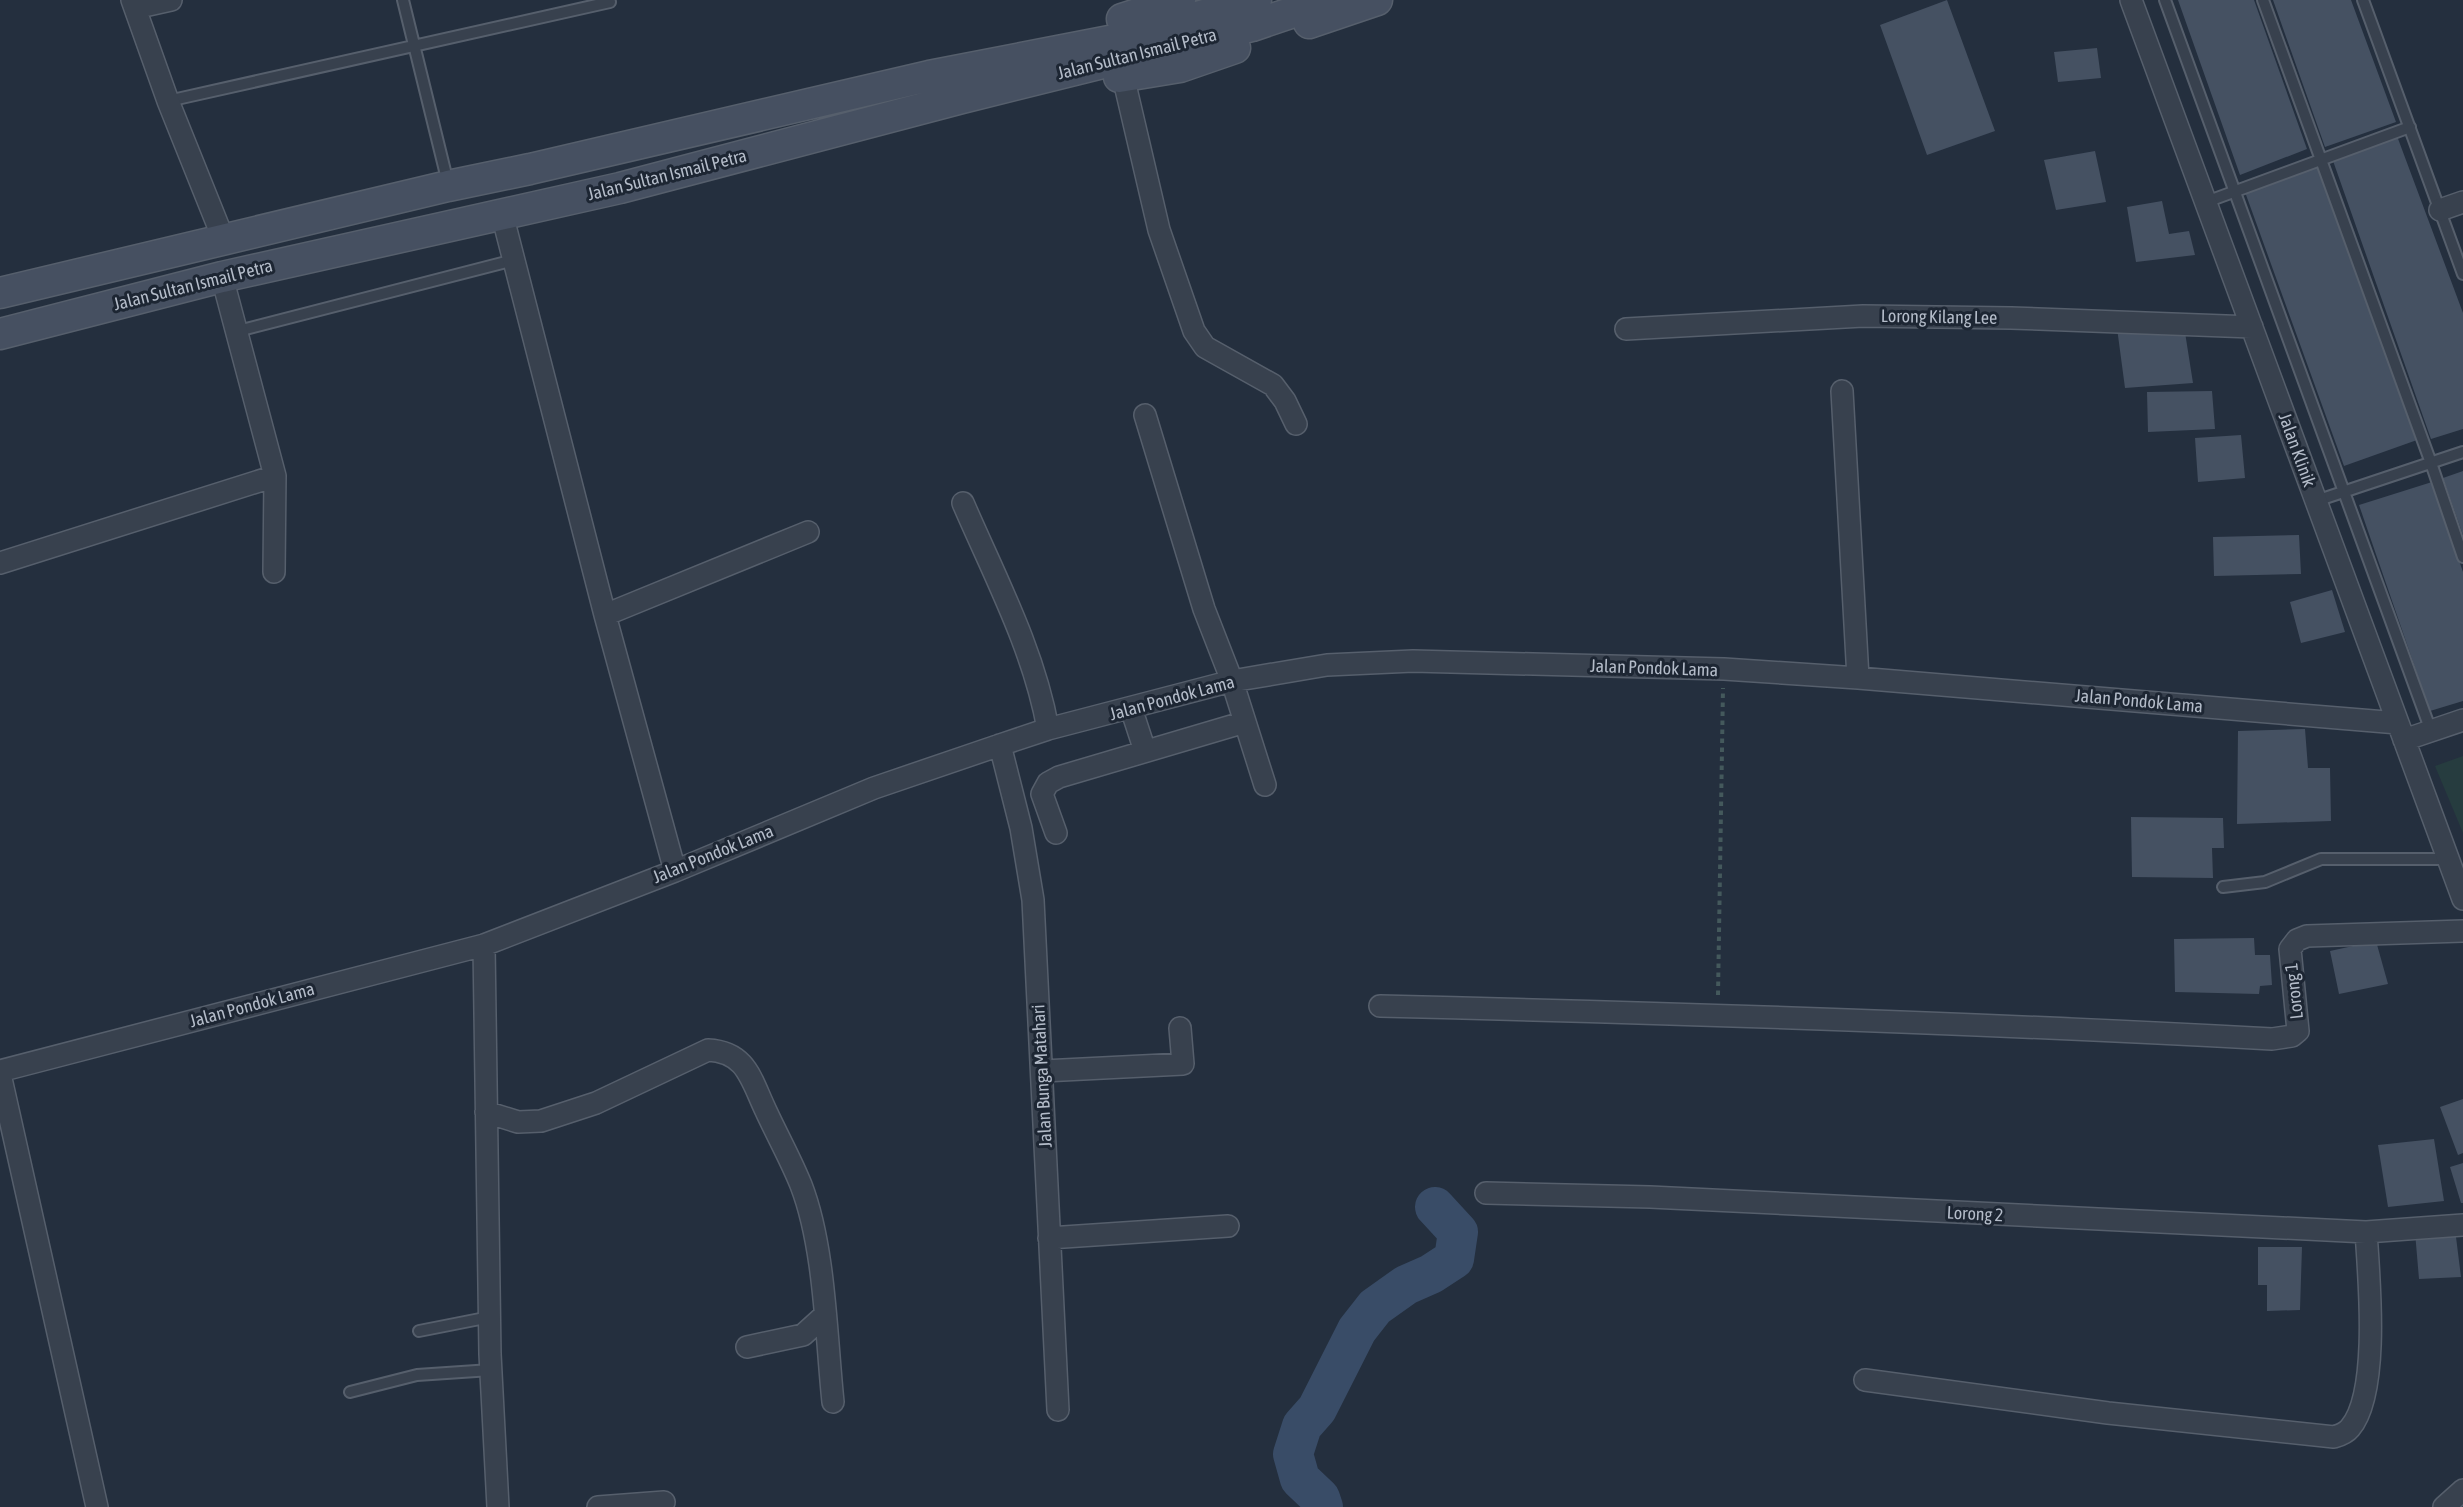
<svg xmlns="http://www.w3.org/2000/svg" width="2463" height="1507" viewBox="0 0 2463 1507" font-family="'Asap Condensed',sans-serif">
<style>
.green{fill:#263c3f}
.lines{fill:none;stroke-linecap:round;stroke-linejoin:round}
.river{stroke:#394c67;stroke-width:40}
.building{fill:#455162}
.lane-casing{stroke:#565f6c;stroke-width:14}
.street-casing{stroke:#565f6c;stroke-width:24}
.secondary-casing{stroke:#565f6c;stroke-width:33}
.path{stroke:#44595c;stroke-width:4;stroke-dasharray:4.5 4.5;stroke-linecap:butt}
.lane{stroke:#38414e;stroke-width:10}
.street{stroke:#38414e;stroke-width:21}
.secondary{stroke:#465061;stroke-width:30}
.labels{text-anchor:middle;stroke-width:6;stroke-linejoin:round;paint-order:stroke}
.street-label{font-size:18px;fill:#b4bcc9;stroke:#1d2633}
</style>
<rect width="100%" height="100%" fill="#242f3e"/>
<!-- green -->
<path class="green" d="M2463 756V833L2435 766Z"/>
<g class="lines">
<!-- river -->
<path class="river" d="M1323 1507 1320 1498 1300 1479 1293 1454 1302 1426 1317 1409 1357 1330 1375 1307 1406 1285 1431 1274 1454 1259 1458 1232 1435 1207"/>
</g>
<!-- building -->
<path class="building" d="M1947 0 1995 131 1927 155 1880 25Z
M2178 0H2254L2307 149 2240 175Z
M2273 0H2351L2396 122 2325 147Z
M2097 48 2101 78 2058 82 2054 52Z
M2397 136 2463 313V429L2431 439 2332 158Z
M2095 151 2106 202 2056 210 2044 160Z
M2317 165 2417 440 2344 466 2245 192Z
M2162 201 2169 234 2189 231 2195 255 2136 262 2127 207Z
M2184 326 2193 383 2125 388 2117 328Z
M2212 391 2215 429 2148 432 2147 392Z
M2241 435 2245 478 2198 482 2195 438Z
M2463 471V535L2443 478Z
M2432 482 2463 572V701L2430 711 2359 505Z
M2299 535 2301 574 2214 576 2213 537Z
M2332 590 2345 632 2301 643 2290 602Z
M2305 729 2308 768H2330L2331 821 2237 824 2238 731Z
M2131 817 2223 818 2224 848H2212L2213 878 2132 877Z
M2254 938 2255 955H2270L2272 985 2260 986 2259 994 2175 992 2174 939Z
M2376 941 2388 984 2339 994 2330 951Z
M2463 1099V1153L2458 1155 2440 1107Z
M2434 1139 2444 1201 2388 1207 2378 1145Z
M2463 1163V1203H2461L2450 1167Z
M2455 1229 2461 1277 2419 1279 2415 1232Z
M2258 1247H2302L2300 1310 2267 1311V1285H2258Z"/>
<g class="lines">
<!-- lane casing -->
<g class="lane-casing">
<path id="lane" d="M403 0 448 183
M2165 0 2431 731
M2263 0 2431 463 2463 557
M2363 0 2463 274
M168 101 610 2
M2206 202 2410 127
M238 331 514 260
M2316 501 2463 452
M2223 887 2265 882 2321 859H2448
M419 1331 490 1317
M350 1392 417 1375 491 1370"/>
</g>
<!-- street casing -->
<g class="street-casing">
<path id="street" d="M132 0 168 101 223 238
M2131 0 2463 899
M135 8 171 0
M1123 76 1159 230 1194 331 1205 347 1273 385 1285 401 1296 424
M2440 210 2463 202
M502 214 605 615 675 871
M222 277 275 476 274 572
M1626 329 1863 316 2011 318 2252 327
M1842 391 1858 678
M1145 415 1204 609 1232 681 1265 785
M963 503C995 577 1034 650 1048 729
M0 563 275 476
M605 615 808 532
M1131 708 1145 751
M2404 740 2463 720
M1000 745 1021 828 1033 900 1058 1410
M1056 833 1042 794 1048 783 1059 777 1245 722
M484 945 490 1354 498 1507
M1380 1006C1678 1013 1975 1023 2272 1039L2292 1036 2298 1031 2290 949 2297 940 2307 936 2463 931
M0 1071 484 945 675 871 874 788 1000 745 1048 729 1232 681 1327 665 1413 661 1724 669 1858 678 2398 723
M1043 1071 1183 1064 1180 1028
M0 1074 97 1507
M486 1112 518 1122 541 1121 596 1103 708 1050C747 1052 751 1080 766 1111 777 1135 791 1160 801 1185 825 1247 826 1335 833 1402
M1486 1193 1650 1197 2366 1232 2463 1225
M1049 1238 1228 1226
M747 1347 803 1335 824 1316
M1865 1380 2108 1413 2334 1437C2341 1435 2346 1433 2350 1428 2380 1393 2369 1278 2366 1232
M598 1507 664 1502
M2444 1507 2463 1490"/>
</g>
<!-- secondary casing -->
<g class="secondary-casing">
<path id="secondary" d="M1122 19 1180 0
M1309 23 1377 0
M1119 77 1180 67 1235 48
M0 293 448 186 530 169 929 76 1125 38 1256 0
M0 334 222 277 620 188 962 98 1252 26 1329 0"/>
</g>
<!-- path -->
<path class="path" d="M1718 995 1723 688"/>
<!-- lane -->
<use href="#lane" class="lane"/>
<!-- street -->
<use href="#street" class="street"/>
<!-- secondary -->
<use href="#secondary" class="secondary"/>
</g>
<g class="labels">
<!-- street labels -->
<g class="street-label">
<text transform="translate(1137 54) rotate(-14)" y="6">Jalan Sultan Ismail Petra</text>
<text transform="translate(667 175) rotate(-14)" y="6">Jalan Sultan Ismail Petra</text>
<text transform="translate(193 285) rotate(-14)" y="6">Jalan Sultan Ismail Petra</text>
<text transform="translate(1939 317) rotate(1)" y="6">Lorong Kilang Lee</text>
<text transform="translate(2297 450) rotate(70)" y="6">Jalan Klinik</text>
<text transform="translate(1654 668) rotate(2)" y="6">Jalan Pondok Lama</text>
<text transform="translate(1172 698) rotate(-15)" y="6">Jalan Pondok Lama</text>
<text transform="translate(2139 701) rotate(5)" y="6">Jalan Pondok Lama</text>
<text transform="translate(713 854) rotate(-22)" y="6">Jalan Pondok Lama</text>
<text transform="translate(2294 991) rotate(-96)" y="6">Lorong 1</text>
<text transform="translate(252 1005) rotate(-15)" y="6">Jalan Pondok Lama</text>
<text transform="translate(1042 1076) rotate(-93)" y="6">Jalan Bunga Matahari</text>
<text transform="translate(1975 1214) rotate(3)" y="6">Lorong 2</text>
</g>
</g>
</svg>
